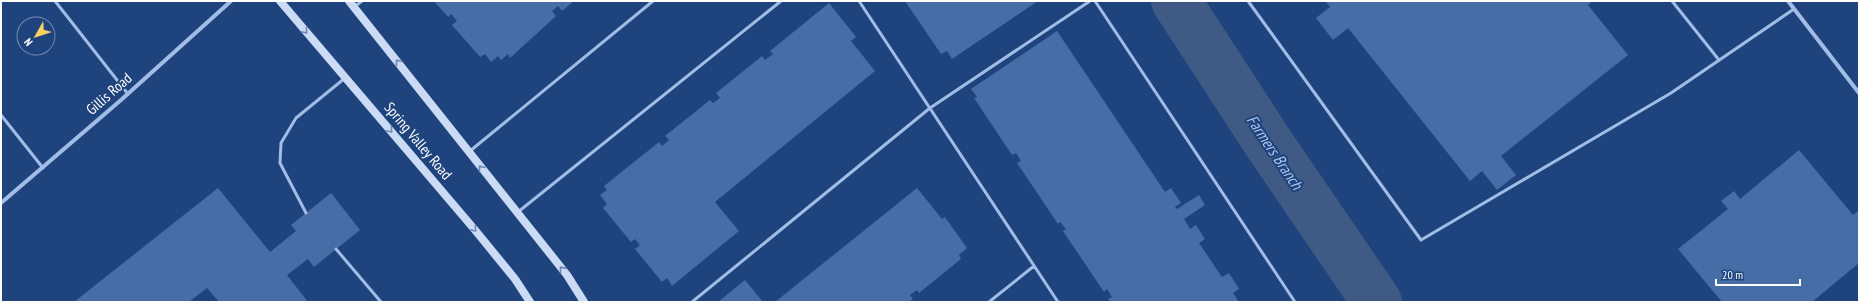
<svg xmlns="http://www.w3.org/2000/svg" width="1860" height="303" viewBox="0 0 1860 303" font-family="'PT Sans Narrow',sans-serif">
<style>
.water{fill:#3f5a85;stroke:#94b7e9}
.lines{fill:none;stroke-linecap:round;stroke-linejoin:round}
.river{stroke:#3f5a85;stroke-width:50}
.building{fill:#476da6}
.service{stroke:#a1bde7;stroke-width:3}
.minor{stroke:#a1bde7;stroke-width:4}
.secondary{stroke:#cbdbf6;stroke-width:8}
.oneway{stroke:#6c87b3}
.labels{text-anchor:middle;stroke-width:4;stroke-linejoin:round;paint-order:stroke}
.street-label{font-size:15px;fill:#fff;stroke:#1e437d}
.water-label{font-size:16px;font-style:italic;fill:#acc7ef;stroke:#1e437d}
</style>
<rect width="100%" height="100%" fill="#1e437d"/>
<!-- water -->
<path class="water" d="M1267 141 1391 302H1366Z"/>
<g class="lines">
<!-- river -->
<path class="river" d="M1176 1 1267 141 1377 302"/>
</g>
<!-- building -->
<path class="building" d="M434 1H574L562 11 558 6 552 11 556 16 510 58 508 54 501 60 498 56 491 62 485 54 480 57 452 25 457 21 451 14 448 17Z
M905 1H1038L952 59 947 51 941 54Z
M1325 1H1593L1588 5 1628 55 1501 156 1516 175 1497 190 1482 171 1470 181 1348 28 1333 40 1316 18 1330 7Z
M829 3 856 37 851 41 875 71 715 202 739 231 672 286 667 278 662 282 635 249 640 245 635 239 631 242 603 208 607 204 600 195 607 190 604 186 659 142 662 146 669 140 665 136 710 100 713 103 720 98 716 93 762 56 765 60 773 54 770 51Z
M1057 31 1165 192 1171 188 1181 203 1175 207 1177 209 1199 195 1205 205 1184 219 1190 229 1196 225 1205 239 1199 243 1222 277 1229 273 1239 289 1233 293 1239 302H1110L1108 299 1112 297 1107 289 1104 292 1063 231 1066 229 1060 222 1058 224 1017 163 1021 161 1016 153 1012 155 974 98 977 97 971 89Z
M1799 150 1853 215 1859 210V263L1812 302H1722L1678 249 1728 209 1721 201 1734 191 1740 199Z
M218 188 270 252 296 231 291 225 331 193 360 230 314 267 308 259 287 275 308 302H219L207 288 189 302H74Z
M917 188 942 219 945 217 967 248 959 255 961 259 919 293 917 290 910 295 913 299 909 302H775Z
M745 280 763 302H718Z"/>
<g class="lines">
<!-- service -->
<path class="service" d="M55 1 128 94
M859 1 1058 302
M1095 1 1295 302
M1248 1 1421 240 1671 93 1794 9
M1672 1 1719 60
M354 7 362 1
M1 115 43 168
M470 151 653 1
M518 212 781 1
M306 213 280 163 281 143 296 118 345 78
M336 249 381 302
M692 302 930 108 1090 1
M989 302 1034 266"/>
<!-- minor -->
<path class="minor" d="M1788 1 1859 93
M1 203 121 100 231 1"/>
<!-- secondary -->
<path class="secondary" d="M280 1 475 230 515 279 530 302
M349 1 567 275 584 302"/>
</g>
<!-- one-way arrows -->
<defs><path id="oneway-chevron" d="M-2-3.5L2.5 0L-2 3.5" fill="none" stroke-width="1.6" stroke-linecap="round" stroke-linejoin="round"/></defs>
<g class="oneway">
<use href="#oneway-chevron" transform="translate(305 31) rotate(50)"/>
<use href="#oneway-chevron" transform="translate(398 62) rotate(-128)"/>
<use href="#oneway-chevron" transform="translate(390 130) rotate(50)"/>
<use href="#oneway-chevron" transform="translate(481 168) rotate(-128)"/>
<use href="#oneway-chevron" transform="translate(474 229) rotate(50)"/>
<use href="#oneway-chevron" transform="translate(562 269) rotate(-129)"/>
</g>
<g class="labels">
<!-- street labels -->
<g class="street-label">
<text transform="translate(109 94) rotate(-41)" y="5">Gillis Road</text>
<text transform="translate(418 141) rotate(50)" y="5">Spring Valley Road</text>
</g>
<!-- water labels -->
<g class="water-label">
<text transform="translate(1275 152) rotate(56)" y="6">Farmers Branch</text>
</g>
</g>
<!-- border -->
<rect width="1860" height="303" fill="none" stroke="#ffffff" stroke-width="4"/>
<!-- north arrow -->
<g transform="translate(36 36) rotate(231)"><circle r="19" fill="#1e437d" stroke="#788eb1"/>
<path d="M0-3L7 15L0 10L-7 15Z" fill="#f6d260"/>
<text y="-6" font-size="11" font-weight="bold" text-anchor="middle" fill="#ffffff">N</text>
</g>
<!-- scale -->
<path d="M1716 279v6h84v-6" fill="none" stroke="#ffffff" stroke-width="2"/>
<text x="1722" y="279" font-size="12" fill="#ffffff" stroke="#1e437d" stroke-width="3" paint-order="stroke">20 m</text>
</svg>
